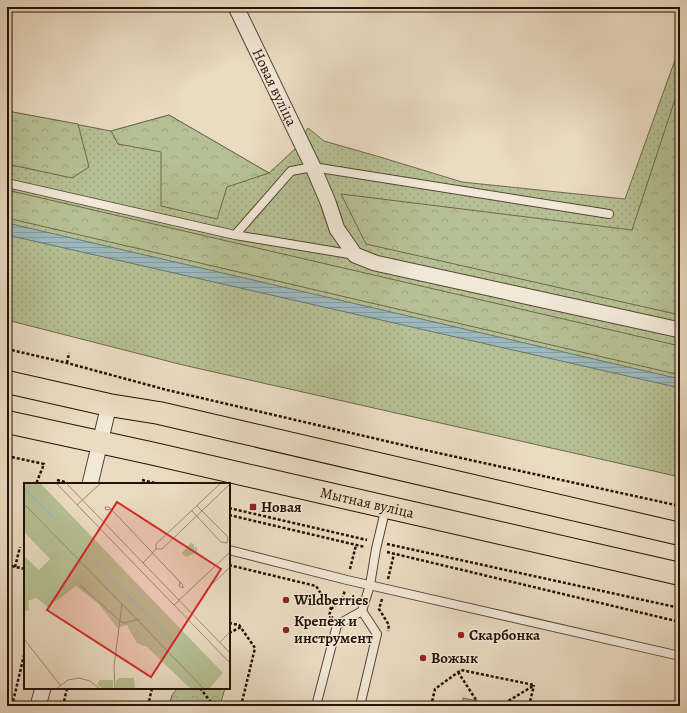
<svg xmlns="http://www.w3.org/2000/svg" width="687" height="713" viewBox="0 0 687 713" font-family="Alegreya,serif">
<style>
.grass{fill:url(#grass-dots);stroke:#6e684c}
.forest{fill:url(#forest-crowns);stroke:#6e684c}
.water{fill:url(#water-rules);stroke:#6c7673}
.lines{fill:none;stroke-linecap:round;stroke-linejoin:round}
.lane-casing{stroke:#564434;stroke-width:10}
.street-casing{stroke:#564434;stroke-width:17}
.highway-casing{stroke:#251105;stroke-width:24}
.path{stroke:#251105;stroke-width:2.5;stroke-dasharray:3 2;stroke-linecap:butt}
.lane{stroke:#f1e8d7;stroke-width:8}
.street{stroke:#f1e8d7;stroke-width:15}
.highway{stroke:#eadcc2;stroke-width:22}
.poi-dot{fill:#8f2418;stroke:#f1e8d7;stroke-width:1.5}
.labels{text-anchor:middle;stroke-width:3;stroke-linejoin:round;paint-order:stroke}
.street-label{font-size:15px;fill:#251105;stroke:#f1e8d7}
.poi-label{font-size:15px;font-weight:bold;fill:#251105;stroke:#f1e8d7;text-anchor:start}
.inset-road{fill:none;stroke:#9b8b76;stroke-width:1}
.view{fill:#d62828;fill-opacity:0.15;stroke:#d62828;stroke-width:2}
.inset-edge{fill:none;stroke:#251105;stroke-width:2}
</style>
<defs>
<pattern id="grass-dots" width="8" height="8" patternUnits="userSpaceOnUse"><rect width="8" height="8" fill="#b6c094"/><path d="M2 2h.1M6 6h.1" fill="none" stroke="#9ca47e" stroke-width="1.8" stroke-linecap="round"/></pattern>
<pattern id="forest-crowns" width="20" height="18" patternUnits="userSpaceOnUse"><rect width="20" height="18" fill="#b6c094"/><path d="M2 6a3 3 0 1 1 6 0M12 15a3 3 0 1 1 6 0" fill="none" stroke="#9ca47e"/></pattern>
<pattern id="water-rules" width="6" height="5" patternUnits="userSpaceOnUse"><rect width="6" height="5" fill="#9bb9bd"/><path d="M0 2.5h6" fill="none" stroke="#859ea1"/></pattern>
</defs>
<rect width="100%" height="100%" fill="#eadcc2"/>
<filter id="stains"><feTurbulence type="fractalNoise" baseFrequency=".005" numOctaves="4"/><feColorMatrix values="0 0 0 0 .2 0 0 0 0 .09 0 0 0 0 .02 0 0 0 .5 -.17"/></filter>
<radialGradient id="worn" r=".72"><stop offset=".6" stop-color="#630" stop-opacity="0"/><stop offset="1" stop-color="#630" stop-opacity=".3"/></radialGradient>
<!-- grass -->
<path class="grass" d="M680 46V477L183 365 7 320V111L111 131 169 115 269 173 296 148 308 128 324 141 380 157 462 182 625 199Z"/>
<!-- forest -->
<path class="forest" d="M680 84V315L366 244 341 194 632 230Z
M7 111 78 124 89 167 72 178 7 164Z
M169 115 269 173 227 187 217 219 161 206V152L118 144 111 131Z
M7 190 680 346V375L7 218Z
M178 688H225L221 702 222 706H169L172 695Z
M463 698 501 706H462Z"/>
<!-- water -->
<path class="water" d="M7 223 680 379V388L7 235Z"/>
<g class="lines">
<!-- lane casing -->
<g class="lane-casing">
<path id="lane" d="M7 183 235 235 355 255
M235 235 291 171 313 167 609 214
M229 550 347 580 680 656
M316 706 337 625 362 611 370 585 376 549 386 507
M360 706 377 634 362 611"/>
</g>
<!-- street casing -->
<g class="street-casing">
<g id="street">
<path id="s1" d="M236 7 313 167 328 202 337 229 355 255 375 263 680 330"/>
<path d="M90 484 109 405"/>
<path d="M38 706 43 688"/>
</g>
</g>
<!-- highway casing -->
<g class="highway-casing">
<g id="highway">
<path d="M7 382 109 405 159 413 680 534"/>
<path id="s2" d="M7 422 150 453 680 574"/>
</g>
</g>
<!-- path -->
<path class="path" d="M7 349 67 363 167 390 420 449 680 506
M67 363 69 353
M7 456 44 464 36 484
M57 480 65 482V484
M142 480 159 484
M229 508 367 540
M229 515 365 547
M387 544 680 608
M387 552 680 622
M7 565 25 569
M229 565 316 586 331 609 329 616
M15 567 20 547
M350 569 356 545
M388 579 394 554
M382 599 379 609 389 625 388 631
M331 609 342 600 345 590
M229 623 239 625 255 648 241 706
M229 633 241 627
M458 672 480 706
M200 688 213 705 212 706
M12 706 25 651
M63 706 67 688
M148 706 152 688
M431 706 435 689 461 670 534 685
M500 706 533 686
M529 706 534 685"/>
<!-- lane -->
<use href="#lane" class="lane"/>
<!-- street -->
<use href="#street" class="street"/>
<!-- highway -->
<use href="#highway" class="highway"/>
</g>
<!-- markers -->
<g class="poi-dot">
<rect x="249" y="503" width="8" height="8" rx="2"/>
<circle cx="286" cy="600" r="4"/>
<circle cx="286" cy="630" r="4"/>
<circle cx="461" cy="635" r="4"/>
<circle cx="423" cy="658" r="4"/>
</g>
<g class="labels">
<!-- street labels -->
<g class="street-label">
<text dy="5" stroke="none"><textPath href="#s1" startOffset="89">Новая вуліца</textPath></text>
<text dy="5" stroke="none"><textPath href="#s2" startOffset="369">Мытная вуліца</textPath></text>
</g>
<!-- poi labels -->
<g class="poi-label">
<text x="261" y="512">Новая</text>
<text x="294" y="605">Wildberries</text>
<text x="294" y="626">Крепёж и<tspan x="294" dy="17">инструмент</tspan></text>
<text x="469" y="640">Скарбонка</text>
<text x="431" y="663">Вожык</text>
</g>
</g>
<!-- overview -->
<g transform="translate(24 483)">
<rect width="206" height="206" fill="#eadcc2"/>
<path d="M0 0H16L20 4 199 190 185 206H167L123 164 113 160 103 142 93 145 75 121 52 103 24 124 0 105V73L15 87 26 76 0 49ZM76 197H89V206H79L73 201Z" fill="#b6c094"/>
<path d="M0 9 28 38 29 42H25L0 17ZM0 25 96 121 95 131 54 97 32 115 24 109 4 118 5 127 0 129V77L15 90 29 75 0 46ZM34 45H37L176 193 171 192 33 49ZM167 60 170 61V65L173 64V69L162 74 158 70ZM116 140 123 147 118 155 123 164 113 160 103 142 111 144ZM130 160H134L164 191 163 202 128 168Z" fill="#b6c094"/>
<path d="M95 195H110L111 206H92V198Z" fill="#b6c094"/>
<path d="M0 4 31 35V37L0 7ZM37 42 183 193 184 195 109 119Z" fill="#9bb9bd"/>
<path class="inset-road" d="M32 0 206 180M42 0 206 170M0 21 98 121 90 183 91 206M53 22 77 0M87 26 82 27 81 24H85L159 102V105L155 103 156 99M168 28 197 59 203 60 204 54 173 23M132 66V61L197 0M119 80 132 66H138L206 1M56 102 96 138 100 140 115 136M182 107 206 84M98 121 180 206M150 122 206 69M0 156 37 203M196 159 206 149M32 206 44 197 55 195 66 198 76 206"/>
<path class="view" d="M93 19 197 86 127 194 23 127Z"/>
<rect width="206" height="206" class="inset-edge"/>
</g>
<!-- margin -->
<rect width="687" height="713" fill="none" stroke="#eadcc2" stroke-width="24"/>
<rect x="8" y="8" width="671" height="697" fill="none" stroke="#251105" stroke-width="2"/>
<rect x="12" y="12" width="663" height="689" fill="none" stroke="#251105"/>
<rect width="100%" height="100%" filter="url(#stains)"/>
<rect width="100%" height="100%" fill="url(#worn)"/>
</svg>
